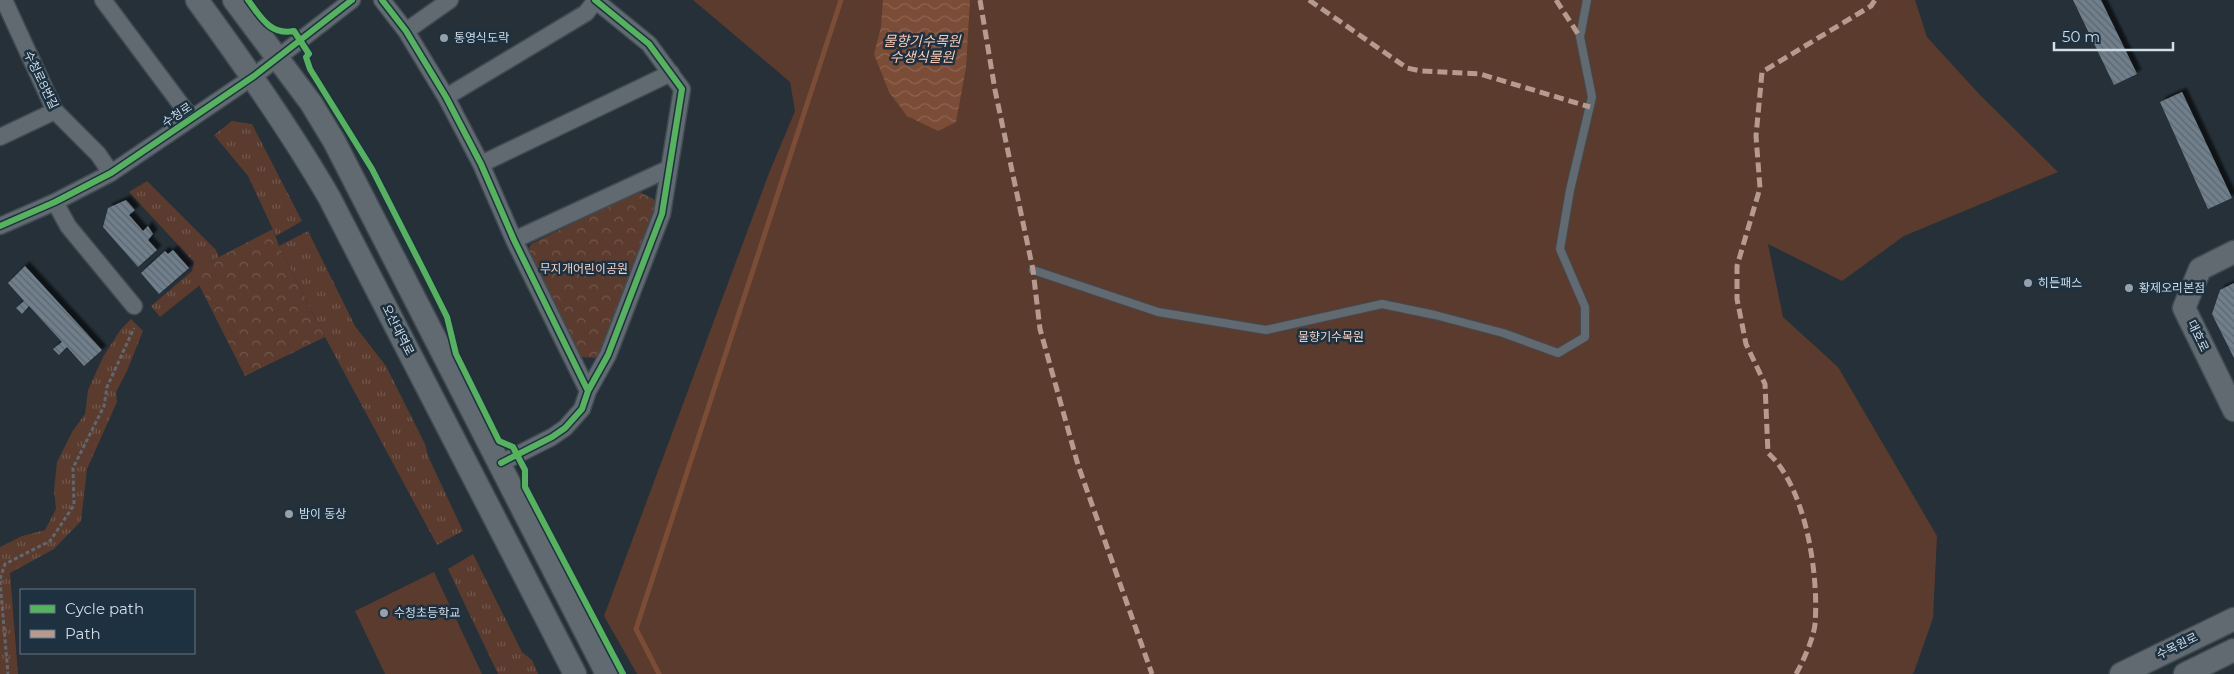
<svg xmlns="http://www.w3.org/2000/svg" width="2234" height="674" viewBox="0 0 2234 674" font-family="Montserrat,'Noto Sans KR',sans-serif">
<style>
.grass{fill:url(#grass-tufts)}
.forest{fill:url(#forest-crowns)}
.garden{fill:#5a3b2e}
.water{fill:url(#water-waves)}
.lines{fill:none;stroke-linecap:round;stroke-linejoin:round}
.stream{stroke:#7b4c36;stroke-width:5}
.building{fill:url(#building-back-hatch);filter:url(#shadow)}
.lane-casing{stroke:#414b52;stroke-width:10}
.street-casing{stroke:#414b52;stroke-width:19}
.secondary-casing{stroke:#414b52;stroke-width:25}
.path{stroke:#60676e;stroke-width:3;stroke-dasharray:4 2.5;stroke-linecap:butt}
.lane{stroke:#616a70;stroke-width:8}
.street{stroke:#616a70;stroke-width:16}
.secondary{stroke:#616a70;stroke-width:22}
.quiet{stroke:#b69a8f;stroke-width:5;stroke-dasharray:10 5;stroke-linecap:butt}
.cycleway-casing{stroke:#1d3140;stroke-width:9}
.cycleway{stroke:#56b35d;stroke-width:6}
.poi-dot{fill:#95a0aa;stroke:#1d3140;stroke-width:2}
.labels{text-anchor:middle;stroke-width:5;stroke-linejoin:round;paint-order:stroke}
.poi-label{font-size:12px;fill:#d1dde7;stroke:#1d3140;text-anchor:start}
.street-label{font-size:12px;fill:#d1dde7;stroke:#1d3140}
.park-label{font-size:12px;fill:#f3d0c1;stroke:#1d3140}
.water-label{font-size:14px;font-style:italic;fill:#fdc9b2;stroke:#1d3140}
</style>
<defs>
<pattern id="grass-tufts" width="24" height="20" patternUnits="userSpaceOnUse" patternTransform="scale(1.25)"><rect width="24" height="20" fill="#5a3b2e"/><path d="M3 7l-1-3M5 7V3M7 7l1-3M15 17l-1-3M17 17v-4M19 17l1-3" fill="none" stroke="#71574c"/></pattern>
<pattern id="forest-crowns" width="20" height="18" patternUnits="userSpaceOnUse" patternTransform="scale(1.25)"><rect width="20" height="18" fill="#5a3b2e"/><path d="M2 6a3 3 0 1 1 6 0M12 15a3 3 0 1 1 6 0" fill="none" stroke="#71574c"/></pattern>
<pattern id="water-waves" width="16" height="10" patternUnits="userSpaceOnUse" patternTransform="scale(1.25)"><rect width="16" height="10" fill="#7b4c36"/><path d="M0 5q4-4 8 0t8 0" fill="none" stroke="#8d6553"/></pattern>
<pattern id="building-back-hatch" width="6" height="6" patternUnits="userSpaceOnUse" patternTransform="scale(1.25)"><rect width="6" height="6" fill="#707f8b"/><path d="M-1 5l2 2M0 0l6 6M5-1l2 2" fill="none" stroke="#5c676f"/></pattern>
<filter id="shadow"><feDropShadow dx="4.5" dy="-4.5" stdDeviation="1" flood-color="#0009"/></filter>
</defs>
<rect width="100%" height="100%" fill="#253038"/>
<!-- grass -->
<path class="grass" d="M232 121 252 124 302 221 276 236 248 176 214 135Z
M147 181 216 250 219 257 193 271 200 285 160 317 151 306 192 271 194 262 129 192Z
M308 231 355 326 386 366 425 444 428 456 463 531 437 545 325 337 279 246Z
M131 319 143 331 127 371 116 392 117 402 87 469 81 521 54 549 10 573 18 674H0V547L22 536 45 530 56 509 54 490 57 462 72 432 85 414 88 390 103 357 121 329Z
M473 554 522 652 532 660 538 674H498L448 569Z"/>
<!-- forest -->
<path class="forest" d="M638 191 657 201 601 358 577 357 526 255 531 244Z
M273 229 279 246 325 337 245 376 192 271Z"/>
<!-- garden -->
<path class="garden" d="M693 0H1915L1927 37 1980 95 2058 172 1904 236 1842 281 1768 244 1783 317 1838 367 1937 536 1933 618 1914 672 1912 674H637L604 616 769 173 795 111 790 82Z
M434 572 482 674H385L355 611Z"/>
<!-- water -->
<path class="water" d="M883 0H970L966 68 956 122 938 131 907 116 889 92 874 54 881 27Z"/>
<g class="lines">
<!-- stream -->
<path class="stream" d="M659 674 636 629 841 0"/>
</g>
<!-- building -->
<path class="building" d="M2073 0H2101L2137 74 2114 85Z
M2182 92 2232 198 2208 209 2160 102Z
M126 200 135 210 129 215 143 231 148 226 153 234 148 240 157 250 138 267 103 227 108 208Z
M173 250 189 268 159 294 141 273 165 251 168 254Z
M25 266 102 350 84 366 67 347 59 355 53 349 62 342 29 306 22 314 16 308 24 301 8 283Z
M2234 283V358L2212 314 2220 290Z"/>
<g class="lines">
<!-- lane casing -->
<g class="lane-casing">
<path id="lane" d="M1033 270 1158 312 1266 330 1382 304 1435 315 1503 333 1558 353 1585 337V307L1560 249 1570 190 1592 97 1580 37 1587 0"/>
</g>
<!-- street casing -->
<g class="street-casing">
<path id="street" d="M4 0 55 111 98 154 111 173
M103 0 191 118
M382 0 406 31 446 97 481 164 514 240 588 391
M406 31 450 0
M446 97 586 13 596 0
M0 137 55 111
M481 164 671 73
M55 202 68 226 134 306
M0 226 55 202 111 173 254 76 352 0
M514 240 668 169
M501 463 552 437 565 428 582 409 588 391 608 355 662 214 682 89 649 44 595 0"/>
</g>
<!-- secondary casing -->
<g class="secondary-casing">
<path id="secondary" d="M197 0C244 64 289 128 329 197L575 674
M234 0 311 103 334 141 607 674
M2234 252 2200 269 2184 308 2234 410
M2121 674 2234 619
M2185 674 2234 650"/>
</g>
<!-- path -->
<path class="path" d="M0 579 5 564 50 541 74 505 73 468 104 406 107 387 134 328
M0 581 8 674"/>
<!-- lane -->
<use href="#lane" class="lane"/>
<!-- street -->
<use href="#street" class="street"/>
<!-- secondary -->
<use href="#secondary" class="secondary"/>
<!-- quiet -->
<path class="quiet" d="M980 0 995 90 1033 270 1040 329 1078 465 1152 674
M1309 0 1407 68 1421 71 1480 74 1590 107
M1556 0 1580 37
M1796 674C1803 662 1814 637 1815 624 1819 575 1806 487 1768 453L1765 384 1746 344 1737 299V266L1760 188 1756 136 1762 72 1871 6 1875 0"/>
<!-- cycleway casing -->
<g class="cycleway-casing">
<path id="cycleway" d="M248 0C260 16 270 36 294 31L309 54 306 57 310 69 372 169 425 273 447 317 456 354 499 441 513 447 525 470V487L623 674
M382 0 406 31 446 97 481 164 514 240 588 391
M0 226 55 202 111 173 254 76 352 0
M501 463 552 437 565 428 582 409 588 391 608 355 662 214 682 89 649 44 595 0"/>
</g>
<!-- cycleway -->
<use href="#cycleway" class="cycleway"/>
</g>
<!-- markers -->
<g class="poi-dot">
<circle cx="444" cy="38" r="5"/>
<circle cx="2028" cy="283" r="5"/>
<circle cx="2129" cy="288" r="5"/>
<circle cx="289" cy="514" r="5"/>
<circle cx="384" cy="613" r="5"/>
</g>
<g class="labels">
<!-- poi labels -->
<g class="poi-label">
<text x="454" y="42">통영식도락</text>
<text x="2038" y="287">히든패스</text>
<text x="2139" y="292">황제오리본점</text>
<text x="299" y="518">밤이 동상</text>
<text x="394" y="617">수청초등학교</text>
</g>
<!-- street labels -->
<g class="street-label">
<text transform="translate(41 80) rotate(64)" y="4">수청로8번길</text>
<text transform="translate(177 115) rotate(-34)" y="4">수청로</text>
<text transform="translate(398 330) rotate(63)" y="4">오산대역로</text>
<text transform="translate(2198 336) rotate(64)" y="4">대호로</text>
<text transform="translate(2177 646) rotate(-26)" y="4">수목원로</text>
</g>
<!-- park labels -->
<g class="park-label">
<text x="584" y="273">무지개어린이공원</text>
<text x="1331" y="341">물향기수목원</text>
</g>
<!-- water labels -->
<g class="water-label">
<text x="922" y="46">물향기수목원<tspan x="922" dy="16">수생식물원</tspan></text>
</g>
</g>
<!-- legend -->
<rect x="20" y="589" width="175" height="65" fill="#1d3140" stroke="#657683"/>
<rect x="30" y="605" width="25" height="8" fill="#56b35d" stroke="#657683"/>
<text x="65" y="614" font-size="15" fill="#d1dde7">Cycle path</text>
<rect x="30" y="630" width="25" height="8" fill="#b69a8f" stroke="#657683"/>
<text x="65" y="639" font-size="15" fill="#d1dde7">Path</text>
<!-- scale -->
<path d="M2054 42v8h119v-8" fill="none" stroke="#d1dde7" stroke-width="2.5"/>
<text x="2062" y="42" font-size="15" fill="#d1dde7" stroke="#1d3140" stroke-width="4" paint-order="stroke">50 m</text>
</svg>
